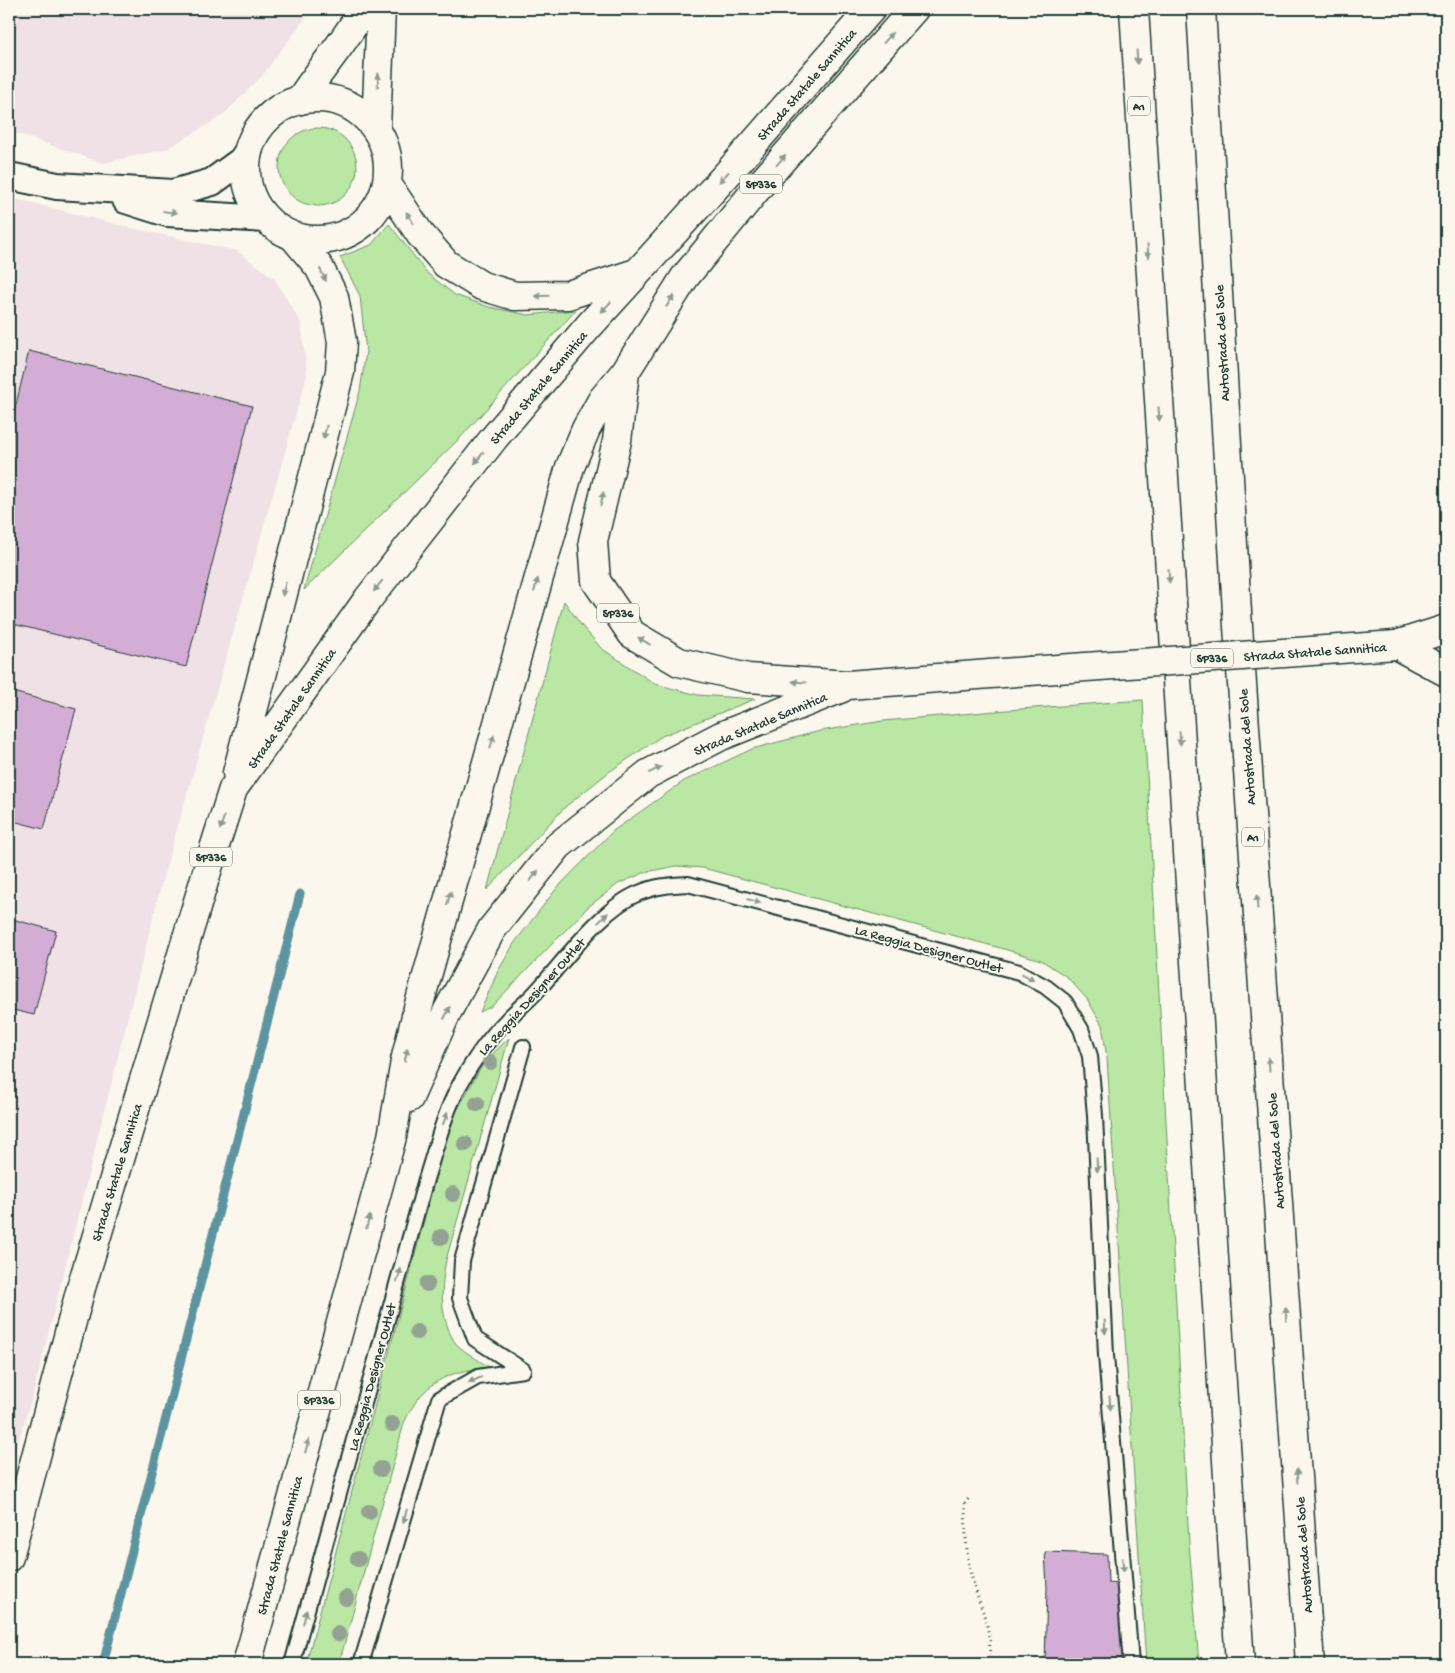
<svg xmlns="http://www.w3.org/2000/svg" width="1455" height="1673" viewBox="0 0 1455 1673" font-family="'Gochi Hand',sans-serif">
<style>
.built{fill:#efe1e5}
.green{fill:#bae7a4;stroke:#6c926c}
.lines{fill:none;stroke-linecap:round;stroke-linejoin:round}
.stream{stroke:#5c949f;stroke-width:9}
.building{fill:#d3add5;stroke:#1f3d34}
.service-casing{stroke:#1f3d34;stroke-width:18}
.minor-casing{stroke:#1f3d34;stroke-width:30}
.primary-casing{stroke:#1f3d34;stroke-width:31}
.trunk-casing{stroke:#1f3d34;stroke-width:31}
.motorway-casing{stroke:#1f3d34;stroke-width:31}
.path{stroke:#1f3d34;stroke-width:3;stroke-dasharray:1 4;stroke-linecap:butt}
.service{stroke:#fbf7ec;stroke-width:14}
.minor{stroke:#fbf7ec;stroke-width:26}
.primary{stroke:#fbf7ec;stroke-width:28}
.trunk{stroke:#fbf7ec;stroke-width:28}
.motorway{stroke:#fbf7ec;stroke-width:28}
.primary-bridge-casing{stroke:#1f3d34;stroke-width:31;stroke-linecap:butt}
.primary-bridge{stroke:#fbf7ec;stroke-width:28}
.tree{fill:#93a393}
.oneway{fill:#8d9a90}
.labels{text-anchor:middle;stroke-width:4;stroke-linejoin:round;paint-order:stroke}
.shield{fill:#fbf7ec;stroke:#61756b;stroke-width:1}
.shield-label{font-size:12px;font-weight:bold;fill:#1f3d34}
.street-label{font-size:14px;fill:#1f3d34;stroke:#fbf7ec}
</style>
<rect width="100%" height="100%" fill="#fbf7ec"/>
<filter id="ink" filterUnits="userSpaceOnUse"><feTurbulence type="fractalNoise" baseFrequency=".02" numOctaves="2"/><feDisplacementMap in="SourceGraphic" scale="10" xChannelSelector="R" yChannelSelector="G"/><feConvolveMatrix kernelMatrix="1 2 1 2 8 2 1 2 1" color-interpolation-filters="sRGB"/></filter>
<g filter="url(#ink)">
<!-- built -->
<path class="built" d="M9 9H312L261 77 223 115 167 149 103 163 9 131Z
M9 197 127 227 237 251 274 278 301 323 307 375 163 878 33 1394 9 1470Z"/>
<!-- green -->
<path class="green" d="M279 167a39 39 0 1 1 78 0a39 39 0 1 1-78 0Z
M389 224 428 274 455 295 489 307 528 315 576 310 461 437 304 590 360 391 366 352 360 296 340 257 371 245Z
M564 601 581 625 601 648 655 684 698 695 755 699 662 736 609 772 565 807 487 890Z
M1143 700 1189 1543 1199 1664H1146L1107 1058 1102 1025 1087 999 1067 977 1041 960 1004 949 703 868 676 866 646 872 618 884 588 907 492 1006 480 1012 498 971 515 942 557 888 613 831 684 781 752 749 820 731 883 721 1007 710Z
M509 1038 446 1260C441 1287 439 1315 454 1341 459 1349 480 1361 489 1367 445 1372 423 1382 404 1423L339 1664H306L450 1123 484 1062Z"/>
<g class="lines">
<!-- stream -->
<path class="stream" d="M103 1664 300 894"/>
</g>
<!-- building -->
<path class="building" d="M29 351 252 406 186 667 9 623V433Z
M9 691 76 709 44 829 9 820Z
M12 919 56 931 34 1015 9 1009V930Z
M1045 1552 1107 1554 1108 1583 1119 1584 1125 1664H1045L1047 1587Z"/>
<g class="lines">
<!-- service casing -->
<g class="service-casing">
<path id="service" d="M523 1370 475 1339 460 1298 462 1261 523 1047
M292 1664 426 1179C436 1148 444 1114 459 1086 472 1062 487 1040 506 1021 515 1011 527 1002 536 992 565 961 600 909 639 893 655 886 671 885 688 884L1019 972 1046 987 1065 1002 1081 1029 1090 1056 1095 1116 1106 1355 1131 1664
M361 1664 439 1399 478 1377 523 1370"/>
</g>
<!-- minor casing -->
<g class="minor-casing">
<path id="minor" d="M9 176 57 186 173 193 212 182 241 161 249 150
M126 200 167 213 266 219"/>
</g>
<!-- primary casing -->
<g class="primary-casing">
<path id="primary" d="M246 169a71 71 0 1 1 142 0a71 71 0 1 1-142 0Z
M387 184 420 234 446 264 482 286 515 296 568 295 636 273
M625 372 617 441 593 541 596 581 632 634 679 662 748 678 848 685 1029 671
M1396 645 1446 672
M1396 645 1446 629
M237 773 340 372 342 342 334 297 319 267 293 236
M409 1098 447 1012 492 929 558 846 648 774 721 736 842 688
M9 1557 81 1288 212 855 233 789 368 599 494 438 588 327 728 173 871 9
M247 1664 392 1137 405 1061 418 1008 570 467 586 429 602 400 625 372 685 277 760 185 914 9"/>
</g>
<!-- trunk casing -->
<g class="trunk-casing">
<path id="trunk" d="M300 100C320 69 346 41 363 9
M376 128 381 9"/>
</g>
<!-- motorway casing -->
<g class="motorway-casing">
<path id="motorway" d="M1134 9 1240 1664
M1201 9 1237 612 1310 1664"/>
</g>
<!-- path -->
<path class="path" d="M968 1499 965 1504C966 1529 965 1553 972 1578 981 1612 993 1626 989 1664"/>
<!-- service -->
<use href="#service" class="service"/>
<!-- minor -->
<use href="#minor" class="minor"/>
<!-- primary -->
<use href="#primary" class="primary"/>
<!-- trunk -->
<use href="#trunk" class="trunk"/>
<!-- motorway -->
<use href="#motorway" class="motorway"/>
<!-- primary-bridge casing -->
<g class="primary-bridge-casing">
<path id="primary-bridge" d="M1029 671 1396 645"/>
</g>
<!-- primary-bridge -->
<use href="#primary-bridge" class="primary-bridge"/>
</g>
<!-- trees -->
<g class="tree">
<circle cx="490" cy="1062" r="8"/>
<circle cx="477" cy="1104" r="8"/>
<circle cx="465" cy="1144" r="8"/>
<circle cx="453" cy="1194" r="8"/>
<circle cx="441" cy="1237" r="8"/>
<circle cx="427" cy="1284" r="8"/>
<circle cx="417" cy="1332" r="8"/>
<circle cx="392" cy="1424" r="8"/>
<circle cx="381" cy="1469" r="8"/>
<circle cx="369" cy="1512" r="8"/>
<circle cx="358" cy="1559" r="8"/>
<circle cx="346" cy="1598" r="8"/>
<circle cx="338" cy="1634" r="8"/>
</g>
<!-- one-way arrows -->
<defs><path id="oneway-solid" d="M-6-.8H1V-3.2L6.5 0L1 3.2V.8H-6Z" transform="scale(1.25)"/></defs>
<g class="oneway">
<use href="#oneway-solid" transform="translate(888 38) rotate(-49)"/>
<use href="#oneway-solid" transform="translate(1137 57) rotate(87)"/>
<use href="#oneway-solid" transform="translate(378 80) rotate(-88)"/>
<use href="#oneway-solid" transform="translate(781 160) rotate(-49)"/>
<use href="#oneway-solid" transform="translate(724 177) rotate(132)"/>
<use href="#oneway-solid" transform="translate(170 212) rotate(7)"/>
<use href="#oneway-solid" transform="translate(410 218) rotate(-122)"/>
<use href="#oneway-solid" transform="translate(1148 251) rotate(86)"/>
<use href="#oneway-solid" transform="translate(323 275) rotate(63)"/>
<use href="#oneway-solid" transform="translate(542 296) rotate(179)"/>
<use href="#oneway-solid" transform="translate(670 301) rotate(-58)"/>
<use href="#oneway-solid" transform="translate(606 307) rotate(133)"/>
<use href="#oneway-solid" transform="translate(1159 414) rotate(86)"/>
<use href="#oneway-solid" transform="translate(325 432) rotate(104)"/>
<use href="#oneway-solid" transform="translate(479 458) rotate(128)"/>
<use href="#oneway-solid" transform="translate(602 499) rotate(-78)"/>
<use href="#oneway-solid" transform="translate(1169 576) rotate(86)"/>
<use href="#oneway-solid" transform="translate(536 585) rotate(-74)"/>
<use href="#oneway-solid" transform="translate(378 586) rotate(128)"/>
<use href="#oneway-solid" transform="translate(284 589) rotate(104)"/>
<use href="#oneway-solid" transform="translate(644 641) rotate(-149)"/>
<use href="#oneway-solid" transform="translate(799 682) rotate(-176)"/>
<use href="#oneway-solid" transform="translate(1180 738) rotate(86)"/>
<use href="#oneway-solid" transform="translate(492 742) rotate(-74)"/>
<use href="#oneway-solid" transform="translate(655 770) rotate(-27)"/>
<use href="#oneway-solid" transform="translate(222 823) rotate(108)"/>
<use href="#oneway-solid" transform="translate(534 876) rotate(-52)"/>
<use href="#oneway-solid" transform="translate(449 898) rotate(-74)"/>
<use href="#oneway-solid" transform="translate(754 901) rotate(15)"/>
<use href="#oneway-solid" transform="translate(1257 902) rotate(-94)"/>
<use href="#oneway-solid" transform="translate(603 918) rotate(-45)"/>
<use href="#oneway-solid" transform="translate(1028 977) rotate(29)"/>
<use href="#oneway-solid" transform="translate(447 1013) rotate(-64)"/>
<use href="#oneway-solid" transform="translate(406 1055) rotate(-77)"/>
<use href="#oneway-solid" transform="translate(1269 1064) rotate(-94)"/>
<use href="#oneway-solid" transform="translate(445 1119) rotate(-68)"/>
<use href="#oneway-solid" transform="translate(1097 1165) rotate(87)"/>
<use href="#oneway-solid" transform="translate(368 1222) rotate(-75)"/>
<use href="#oneway-solid" transform="translate(399 1275) rotate(-74)"/>
<use href="#oneway-solid" transform="translate(1286 1314) rotate(-94)"/>
<use href="#oneway-solid" transform="translate(1105 1327) rotate(87)"/>
<use href="#oneway-solid" transform="translate(475 1380) rotate(156)"/>
<use href="#oneway-solid" transform="translate(1110 1403) rotate(86)"/>
<use href="#oneway-solid" transform="translate(307 1446) rotate(-75)"/>
<use href="#oneway-solid" transform="translate(1297 1476) rotate(-94)"/>
<use href="#oneway-solid" transform="translate(405 1516) rotate(106)"/>
<use href="#oneway-solid" transform="translate(1123 1565) rotate(86)"/>
<use href="#oneway-solid" transform="translate(305 1617) rotate(-75)"/>
</g>
</g>
<g class="labels">
<!-- shield labels -->
<g class="shield">
<rect x="1128" y="96.5" width="22" height="19" rx="4"/>
<rect x="740" y="174.5" width="42" height="19" rx="4"/>
<rect x="597" y="603.5" width="42" height="19" rx="4"/>
<rect x="1191" y="648.5" width="42" height="19" rx="4"/>
<rect x="1242" y="827.5" width="22" height="19" rx="4"/>
<rect x="190" y="847.5" width="42" height="19" rx="4"/>
<rect x="298" y="1390.5" width="42" height="19" rx="4"/>
</g>
<g class="shield-label">
<text x="1139" y="110">A1</text>
<text x="761" y="188">SP336</text>
<text x="618" y="617">SP336</text>
<text x="1212" y="662">SP336</text>
<text x="1253" y="841">A1</text>
<text x="211" y="861">SP336</text>
<text x="319" y="1404">SP336</text>
</g>
<!-- street labels -->
<g class="street-label">
<text transform="translate(806 84) rotate(-49)" y="5">Strada Statale Sannitica</text>
<text transform="translate(1221 343) rotate(-93)" y="5">Autostrada del Sole</text>
<text transform="translate(538 387) rotate(-50)" y="5">Strada Statale Sannitica</text>
<text transform="translate(1315 651) rotate(-4)" y="5">Strada Statale Sannitica</text>
<text transform="translate(291 708) rotate(-55)" y="5">Strada Statale Sannitica</text>
<text transform="translate(760 723) rotate(-23)" y="5">Strada Statale Sannitica</text>
<text transform="translate(1246 747) rotate(-94)" y="5">Autostrada del Sole</text>
<text transform="translate(929 948) rotate(15)" y="5">La Reggia Designer Outlet</text>
<text transform="translate(531 996) rotate(-48)" y="5">La Reggia Designer Outlet</text>
<text transform="translate(1275 1151) rotate(-94)" y="5">Autostrada del Sole</text>
<text transform="translate(116 1172) rotate(-73)" y="5">Strada Statale Sannitica</text>
<text transform="translate(371 1377) rotate(-75)" y="5">La Reggia Designer Outlet</text>
<text transform="translate(279 1545) rotate(-75)" y="5">Strada Statale Sannitica</text>
<text transform="translate(1303 1555) rotate(-94)" y="5">Autostrada del Sole</text>
</g>
</g>
<!-- margin -->
<rect width="1455" height="1673" fill="none" stroke="#fbf7ec" stroke-width="30"/>
<rect x="15" y="15" width="1425" height="1643" fill="none" stroke="#1f3d34" stroke-width="2" filter="url(#ink)"/>
</svg>
